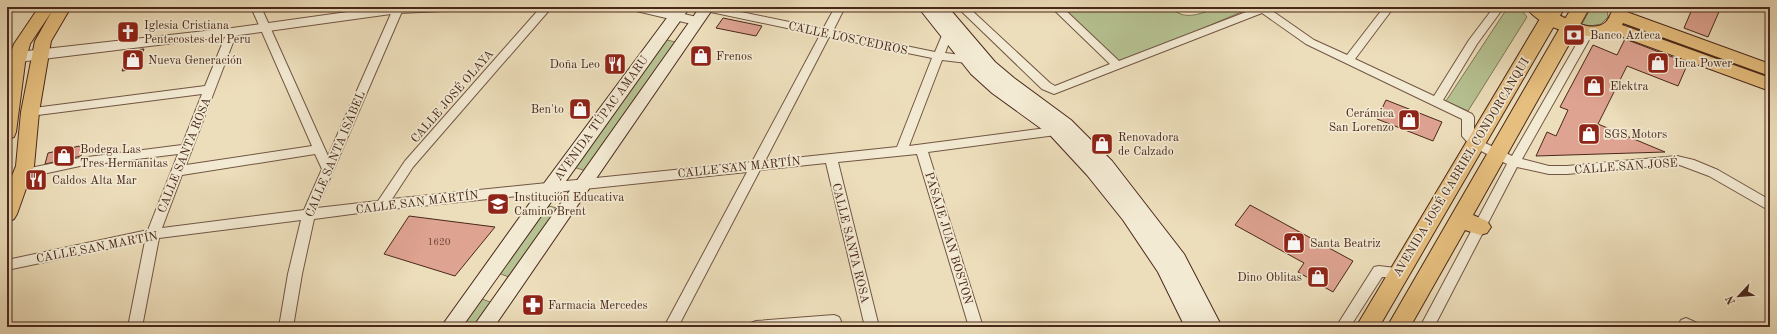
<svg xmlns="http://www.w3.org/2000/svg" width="1777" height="334" viewBox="0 0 1777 334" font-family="'Old Standard TT',serif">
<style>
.green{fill:#b6c292;stroke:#807556}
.building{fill:#dea391;stroke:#49281b}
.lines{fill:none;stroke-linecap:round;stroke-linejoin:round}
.minor-casing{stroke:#725643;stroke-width:2}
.tertiary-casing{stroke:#725643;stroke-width:2}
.secondary-casing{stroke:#49281b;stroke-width:2}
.primary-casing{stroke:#49281b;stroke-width:2}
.trunk-casing{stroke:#49281b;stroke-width:2}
.minor{fill:#f3ead3;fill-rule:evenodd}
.tertiary{fill:#f3ead3;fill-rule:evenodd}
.secondary{fill:#f3ead3;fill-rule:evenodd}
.primary{fill:#e6bf7e;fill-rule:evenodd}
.trunk{fill:#e6bf7e;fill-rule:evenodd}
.labels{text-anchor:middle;stroke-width:3.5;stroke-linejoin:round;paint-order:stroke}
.number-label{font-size:10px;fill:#6e4738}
.poi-label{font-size:12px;fill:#49281b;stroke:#f3ead3;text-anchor:start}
.street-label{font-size:12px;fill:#49281b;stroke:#f3ead3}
</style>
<rect width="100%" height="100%" fill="#eddebb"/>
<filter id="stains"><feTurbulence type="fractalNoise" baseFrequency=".005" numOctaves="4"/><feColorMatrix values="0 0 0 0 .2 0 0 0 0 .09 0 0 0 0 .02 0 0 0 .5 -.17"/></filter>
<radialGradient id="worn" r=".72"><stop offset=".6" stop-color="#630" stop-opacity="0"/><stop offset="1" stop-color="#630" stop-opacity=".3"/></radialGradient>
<!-- green -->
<path class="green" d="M1057 7H1171C1181 19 1194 16 1208 11L1209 7H1253L1119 64Z
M1508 7H1519L1527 17 1468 111 1446 101Z
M1591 7H1607L1608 17 1601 24 1580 28Z
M663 39 679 43 587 171 569 166Z
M544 205 562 209 512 278 495 272Z
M477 297 495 304 479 327H456Z"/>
<!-- building -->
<path class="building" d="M1693 7H1721L1708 37 1684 28Z
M723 18 762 26 756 36 716 28Z
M1625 39 1688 63 1678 86 1627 66 1598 124 1665 152 1536 156 1547 132 1556 136 1568 110 1560 107 1593 45 1617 55Z
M144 49 135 69 122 71 131 50Z
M1386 100 1442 122 1433 141 1377 119Z
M578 101 591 104 582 117 569 114Z
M84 145 81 156 45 164 48 153Z
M1250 205 1353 261 1333 292 1298 272 1304 263 1235 225Z
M409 216 495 227 455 276 384 254Z"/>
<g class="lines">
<!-- minor casing -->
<g class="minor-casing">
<path id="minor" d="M251 7H261L328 156 393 9 394 7H402L403 9 317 208 378 201 405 161 541 7H552L413 167 392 199 752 162 820 35 706 11 702 10V7H717L823 29 835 7H845L833 31 935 52 943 33H951L952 35 945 53 971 56 972 59 971 62 967 63 942 60 909 146 1054 127 1061 125 1065 126 1067 129 1065 132 1056 135 928 152 983 327H969L917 154 838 162 879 327H865L826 163 760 170 678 327H664L747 172 382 210 314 219 302 274 293 327H279L288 274 301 220 159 238 142 327H128L145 241 7 270V260L148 230 178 154 80 166 24 178 20 176 18 173 20 170 80 158 182 145 202 94 30 116 26 115 24 112 26 109 205 86 227 32 232 29 237 32 186 165 312 146ZM829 37 932 58 897 147 765 161ZM315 154 322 169 304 210 162 228 182 175Z
M957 7H968L1050 83 1055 86 1110 64 1051 7H1062L1119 61 1259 7H1274L1271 10 1314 40 1347 55 1384 7H1394L1355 59 1434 96 1469 40 1494 7H1504L1477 44 1443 100 1472 114 1474 117V135L1479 140 1512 156 1584 31 1589 28 1594 31 1522 159 1549 166H1567L1677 156 1694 160 1718 170 1770 200V211L1709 176 1677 164 1567 174H1549L1517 167 1434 327H1420L1507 164 1471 146 1462 136V119L1306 44 1262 13 1054 94 1042 89Z
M1379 266 1404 269 1406 273 1404 277 1399 278 1382 277 1350 327H1336L1374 267Z
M834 315 839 317 841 321 839 325 834 327H749L751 323 756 321Z
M1686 318 1697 323 1699 327H1681L1679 324 1681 320Z"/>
</g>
<!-- tertiary casing -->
<g class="tertiary-casing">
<path id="tertiary" d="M383 7H449L448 10 443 11 398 13 232 36 18 62 13 60 11 57 13 54 18 52 232 28Z
M631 7H654L701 18 703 21 701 24 696 25 632 10Z"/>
</g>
<!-- secondary casing -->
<g class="secondary-casing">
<path id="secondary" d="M675 7H690L462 327H441L545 182Z
M700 7H714L494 327H473Z
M918 7H948L995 62 1014 78 1071 120 1112 161 1184 254 1222 327H1185L1158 272 1123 220 1087 175 1050 135 992 93 971 74Z"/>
</g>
<!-- primary casing -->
<g class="primary-casing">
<path id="primary" d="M39 7H71L51 41 39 112 34 166 17 214 14 219 7 222V188L16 166 21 112 35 41 52 11 30 44 25 63 16 132 14 137 7 139V63L14 44Z
M1526 7C1531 7 1540 5 1545 8 1559 14 1591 36 1606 22 1609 19 1610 15 1612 11L1618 10 1624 11 1770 64V76L1623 23 1622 25 1770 78V91L1612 33C1589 43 1539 28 1526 7Z"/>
</g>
<!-- trunk casing -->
<g class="trunk-casing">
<path id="trunk" d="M1547 7H1565L1379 327H1356Z
M1572 7H1590L1473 215 1487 221 1491 227 1487 233 1480 235 1465 230 1410 327H1387Z"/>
</g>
<!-- minor -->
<use href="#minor" class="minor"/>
<!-- tertiary -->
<use href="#tertiary" class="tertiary"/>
<!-- secondary -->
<use href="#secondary" class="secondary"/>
<!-- primary -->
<use href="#primary" class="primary"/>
<!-- trunk -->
<use href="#trunk" class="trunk"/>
</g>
<!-- icons -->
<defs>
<g id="church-square" transform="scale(1.15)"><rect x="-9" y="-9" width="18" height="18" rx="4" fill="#8f2418" stroke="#f3ead3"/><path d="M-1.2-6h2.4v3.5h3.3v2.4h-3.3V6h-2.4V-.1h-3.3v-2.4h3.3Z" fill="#fff"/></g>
<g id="bank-square" transform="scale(1.15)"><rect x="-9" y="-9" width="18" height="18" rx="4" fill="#8f2418" stroke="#f3ead3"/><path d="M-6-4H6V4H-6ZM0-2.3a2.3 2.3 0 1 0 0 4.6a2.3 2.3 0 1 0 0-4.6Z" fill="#fff"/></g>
<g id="shop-square" transform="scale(1.15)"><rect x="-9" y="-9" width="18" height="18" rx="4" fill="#8f2418" stroke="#f3ead3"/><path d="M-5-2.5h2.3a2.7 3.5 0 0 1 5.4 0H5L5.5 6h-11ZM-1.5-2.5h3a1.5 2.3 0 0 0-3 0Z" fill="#fff"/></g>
<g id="restaurant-square" transform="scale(1.15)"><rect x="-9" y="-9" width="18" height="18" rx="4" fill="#8f2418" stroke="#f3ead3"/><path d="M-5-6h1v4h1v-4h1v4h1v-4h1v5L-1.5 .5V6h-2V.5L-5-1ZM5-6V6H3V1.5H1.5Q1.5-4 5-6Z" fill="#fff"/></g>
<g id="school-square" transform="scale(1.15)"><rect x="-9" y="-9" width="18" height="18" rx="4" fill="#8f2418" stroke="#f3ead3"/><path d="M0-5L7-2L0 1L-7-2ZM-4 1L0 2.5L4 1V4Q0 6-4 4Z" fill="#fff"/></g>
<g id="pharmacy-square" transform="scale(1.15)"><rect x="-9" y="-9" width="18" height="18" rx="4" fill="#8f2418" stroke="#f3ead3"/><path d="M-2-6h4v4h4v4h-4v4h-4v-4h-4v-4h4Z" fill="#fff"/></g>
</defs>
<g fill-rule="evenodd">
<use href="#church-square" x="128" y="32"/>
<use href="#bank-square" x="1574" y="35"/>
<use href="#shop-square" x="701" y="56"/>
<use href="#shop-square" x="133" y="60"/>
<use href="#shop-square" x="1658" y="63"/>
<use href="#restaurant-square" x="615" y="64"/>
<use href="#shop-square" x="1594" y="86"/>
<use href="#shop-square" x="580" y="109"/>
<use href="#shop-square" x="1409" y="120"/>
<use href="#shop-square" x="1589" y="134"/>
<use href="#shop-square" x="1102" y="144"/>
<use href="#shop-square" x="64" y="156"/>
<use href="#restaurant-square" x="36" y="180"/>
<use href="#school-square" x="498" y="204"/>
<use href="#shop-square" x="1294" y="243"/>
<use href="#shop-square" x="1318" y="277"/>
<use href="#pharmacy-square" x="533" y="305"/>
</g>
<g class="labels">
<!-- number labels -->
<g class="number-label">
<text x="439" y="245">1620</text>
</g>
<!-- poi labels -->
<g class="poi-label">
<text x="144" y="29">Iglesia Cristiana<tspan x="144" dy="14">Pentecostes del Peru</tspan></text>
<text x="1590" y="39">Banco Azteca</text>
<text x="716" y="60">Frenos</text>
<text x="148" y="64">Nueva Generación</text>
<text x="1674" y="67">Inca Power</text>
<text x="600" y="68" text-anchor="end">Doña Leo</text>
<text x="1610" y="90">Elektra</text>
<text x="564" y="113" text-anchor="end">Ben'to</text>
<text x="1394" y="117" text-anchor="end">Cerámica<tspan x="1394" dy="14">San Lorenzo</tspan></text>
<text x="1604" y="138">SGS Motors</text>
<text x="1118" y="141">Renovadora<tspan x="1118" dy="14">de Calzado</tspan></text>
<text x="80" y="153">Bodega Las<tspan x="80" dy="14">Tres Hermanitas</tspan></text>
<text x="52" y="184">Caldos Alta Mar</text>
<text x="514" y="201">Institución Educativa<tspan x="514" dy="14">Camino Brent</tspan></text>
<text x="1310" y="247">Santa Beatriz</text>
<text x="1302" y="281" text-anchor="end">Dino Oblitas</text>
<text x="548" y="309">Farmacia Mercedes</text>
</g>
<!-- street labels -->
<g class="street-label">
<text transform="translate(848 38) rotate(12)" y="4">CALLE LOS CEDROS</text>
<text transform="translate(452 96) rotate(-49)" y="4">CALLE JOSÉ OLAYA</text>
<text transform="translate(601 118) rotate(-54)" y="4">AVENIDA TÚPAC AMARU</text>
<text transform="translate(335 154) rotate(-67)" y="4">CALLE SANTA ISABEL</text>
<text transform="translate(184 155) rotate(-68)" y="4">CALLE SANTA ROSA</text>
<text transform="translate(1626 166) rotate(-4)" y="4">CALLE SAN JOSÉ</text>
<text transform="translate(739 167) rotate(-6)" y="4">CALLE SAN MARTÍN</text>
<text transform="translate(1461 167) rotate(-59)" y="4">AVENIDA JOSÉ GABRIEL CONDORCANQUI</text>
<text transform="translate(417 202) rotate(-7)" y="4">CALLE SAN MARTÍN</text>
<text transform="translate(949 238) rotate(73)" y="4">PASAJE JUAN BOSTON</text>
<text transform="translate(851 243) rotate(76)" y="4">CALLE SANTA ROSA</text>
<text transform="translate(97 247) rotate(-11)" y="4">CALLE SAN MARTÍN</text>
</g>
</g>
<!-- margin -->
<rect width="1777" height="334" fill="none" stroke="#eddebb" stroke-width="24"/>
<rect x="8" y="8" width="1761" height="318" fill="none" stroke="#49281b" stroke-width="2"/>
<rect x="12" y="12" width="1753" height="310" fill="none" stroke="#49281b"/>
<!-- north arrow -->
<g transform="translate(1739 296) rotate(244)" stroke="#f3ead3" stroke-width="3" paint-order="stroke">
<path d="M0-3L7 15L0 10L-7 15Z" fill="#49281b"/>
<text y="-6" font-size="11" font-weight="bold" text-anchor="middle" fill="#49281b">N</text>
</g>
<rect width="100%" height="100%" filter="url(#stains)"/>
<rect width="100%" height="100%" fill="url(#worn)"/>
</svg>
